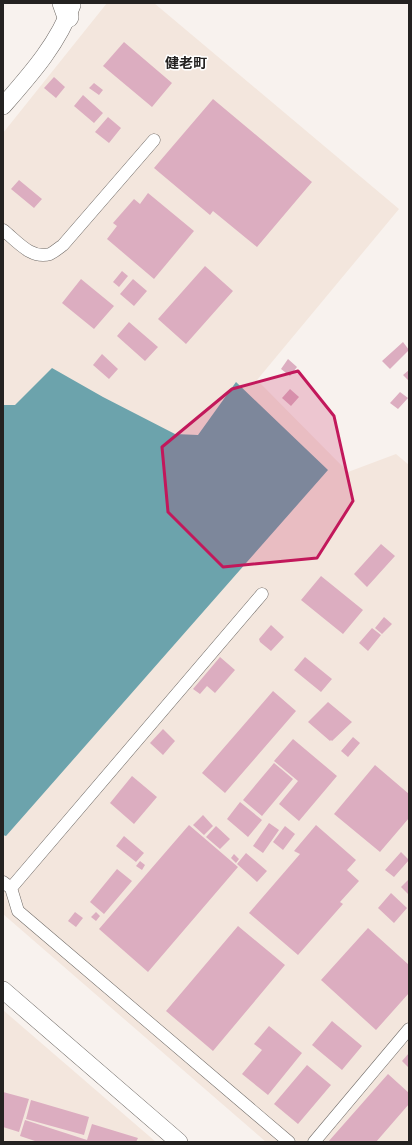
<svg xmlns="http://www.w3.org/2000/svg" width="412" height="1145" viewBox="0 0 412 1145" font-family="Overpass,'Noto Sans JP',sans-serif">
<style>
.built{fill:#f3e6dd}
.water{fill:#6ca3ac}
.building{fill:#dcadc0}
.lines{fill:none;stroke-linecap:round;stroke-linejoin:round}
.street-casing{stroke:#6f6a66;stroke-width:13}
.secondary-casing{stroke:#6f6a66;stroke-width:18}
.highway-casing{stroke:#6f6a66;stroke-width:22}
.street{stroke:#fff;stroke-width:12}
.secondary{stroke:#fff;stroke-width:17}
.highway{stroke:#fff;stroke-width:21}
.marked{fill:#c2185b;fill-opacity:0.2;stroke:#c2185b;stroke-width:3;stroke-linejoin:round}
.labels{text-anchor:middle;stroke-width:3;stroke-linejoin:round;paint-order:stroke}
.quarter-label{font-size:14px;font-weight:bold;fill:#242221;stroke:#fff}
</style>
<rect width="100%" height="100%" fill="#f8f2ee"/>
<!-- built -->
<path class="built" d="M107 3H154L399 209 257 380 348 472 396 454 409 465V1142H266L3 914V133Z
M3 1010 156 1142H3Z"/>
<!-- water -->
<path class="water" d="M52 368 103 397 175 434 198 435 236 382 328 470 6 836 3 835V405H15Z"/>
<!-- building -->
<path class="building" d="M124 42 172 83 152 107 103 66Z
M54 77 65 87 56 98 44 88Z
M94 83 103 90 99 95 89 88Z
M83 95 103 113 94 123 74 106Z
M213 99 312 182 257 247 213 211 210 215 154 168Z
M108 117 121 128 109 143 95 132Z
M19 180 42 199 34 208 11 189Z
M148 193 194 231 154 279 107 239 117 226 113 223 134 199 140 204Z
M205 266 233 291 186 344 158 319Z
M122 271 128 276 119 287 113 282Z
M81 279 114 306 94 329 62 303Z
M133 279 147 291 134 306 120 294Z
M129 322 158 347 145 361 117 336Z
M403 342 409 350 390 369 382 361Z
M102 354 118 369 109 379 93 365Z
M288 359 297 367 290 376 281 369Z
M409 370V381L403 375Z
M290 389 299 397 291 406 282 398Z
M400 392 408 398 398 409 390 403Z
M381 544 395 556 367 587 354 574Z
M321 576 363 610 343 634 301 600Z
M384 617 392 624 382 634 375 628Z
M271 625 284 637 271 651 260 642 259 639Z
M372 628 381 635 368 651 359 643Z
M220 657 235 670 215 693 207 686 200 694 193 689Z
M305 657 332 679 321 692 294 670Z
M273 691 296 711 225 793 202 773Z
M328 702 352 722 332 741 331 740 330 741 308 722Z
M163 729 175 741 163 755 150 743Z
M353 737 360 743 348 757 341 751Z
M293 739 337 776 299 821 279 804 298 781 274 761Z
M274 763 293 779 262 816 243 800Z
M375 765 409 794V818L380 852 334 814Z
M132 776 157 797 134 824 110 803Z
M240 802 262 820 248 837 227 819Z
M203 815 213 826 204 835 193 825Z
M269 823 279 830 263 853 253 846Z
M189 825 238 867 148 972 99 929Z
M316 825 356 860 347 870 359 881 340 902 343 904 298 955 249 913 300 854 294 851Z
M216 826 230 839 220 849 206 837Z
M285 826 295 834 283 850 273 842Z
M124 836 144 853 136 862 116 846Z
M401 852 409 860 394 877 385 870Z
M246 853 267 871 257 882 237 864Z
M234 854 239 859 236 863 231 858Z
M140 861 145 865 142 870 136 866Z
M117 869 132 881 104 914 90 902Z
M409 879V895L401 887Z
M391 893 407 908 394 923 378 908Z
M75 912 83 918 76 927 68 921Z
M96 912 100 916 96 921 91 917Z
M238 926 285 965 213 1051 166 1011Z
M368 928 409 965V993L376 1030 321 980Z
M332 1021 362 1046 342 1070 312 1045Z
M269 1026 302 1053 268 1095 242 1074 262 1050 254 1044Z
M409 1053V1068L402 1061Z
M307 1065 331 1085 298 1124 274 1104Z
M388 1074 409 1093V1104L376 1142H328Z
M3 1092 29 1099 19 1132 3 1127Z
M31 1100 89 1117 84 1135 26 1119Z
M25 1120 87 1140 92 1124 138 1138 136 1142H38L20 1136Z"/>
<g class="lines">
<!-- street casing -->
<g class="street-casing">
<path id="street" d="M3 230C16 240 31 260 50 254 54 252 59 248 63 245L154 140
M3 882 11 888 18 911 289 1142
M11 888 262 594
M314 1142 409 1029"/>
</g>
<!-- secondary casing -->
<g class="secondary-casing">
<path id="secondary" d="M3 106C30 75 58 44 72 5
M3 990 179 1142"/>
</g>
<!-- highway casing -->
<g class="highway-casing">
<path id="highway" d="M63 3 68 17"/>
</g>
<!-- street -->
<use href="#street" class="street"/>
<!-- secondary -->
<use href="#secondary" class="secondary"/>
<!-- highway -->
<use href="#highway" class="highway"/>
</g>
<!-- marked area -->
<path class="marked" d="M298 371 334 416 353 501 317 558 223 567 168 512 162 447 232 389Z"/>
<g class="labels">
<!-- quarter labels -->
<g class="quarter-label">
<text x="186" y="68">健老町</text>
</g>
</g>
<!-- border -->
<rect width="412" height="1145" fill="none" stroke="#242221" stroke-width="8"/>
</svg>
